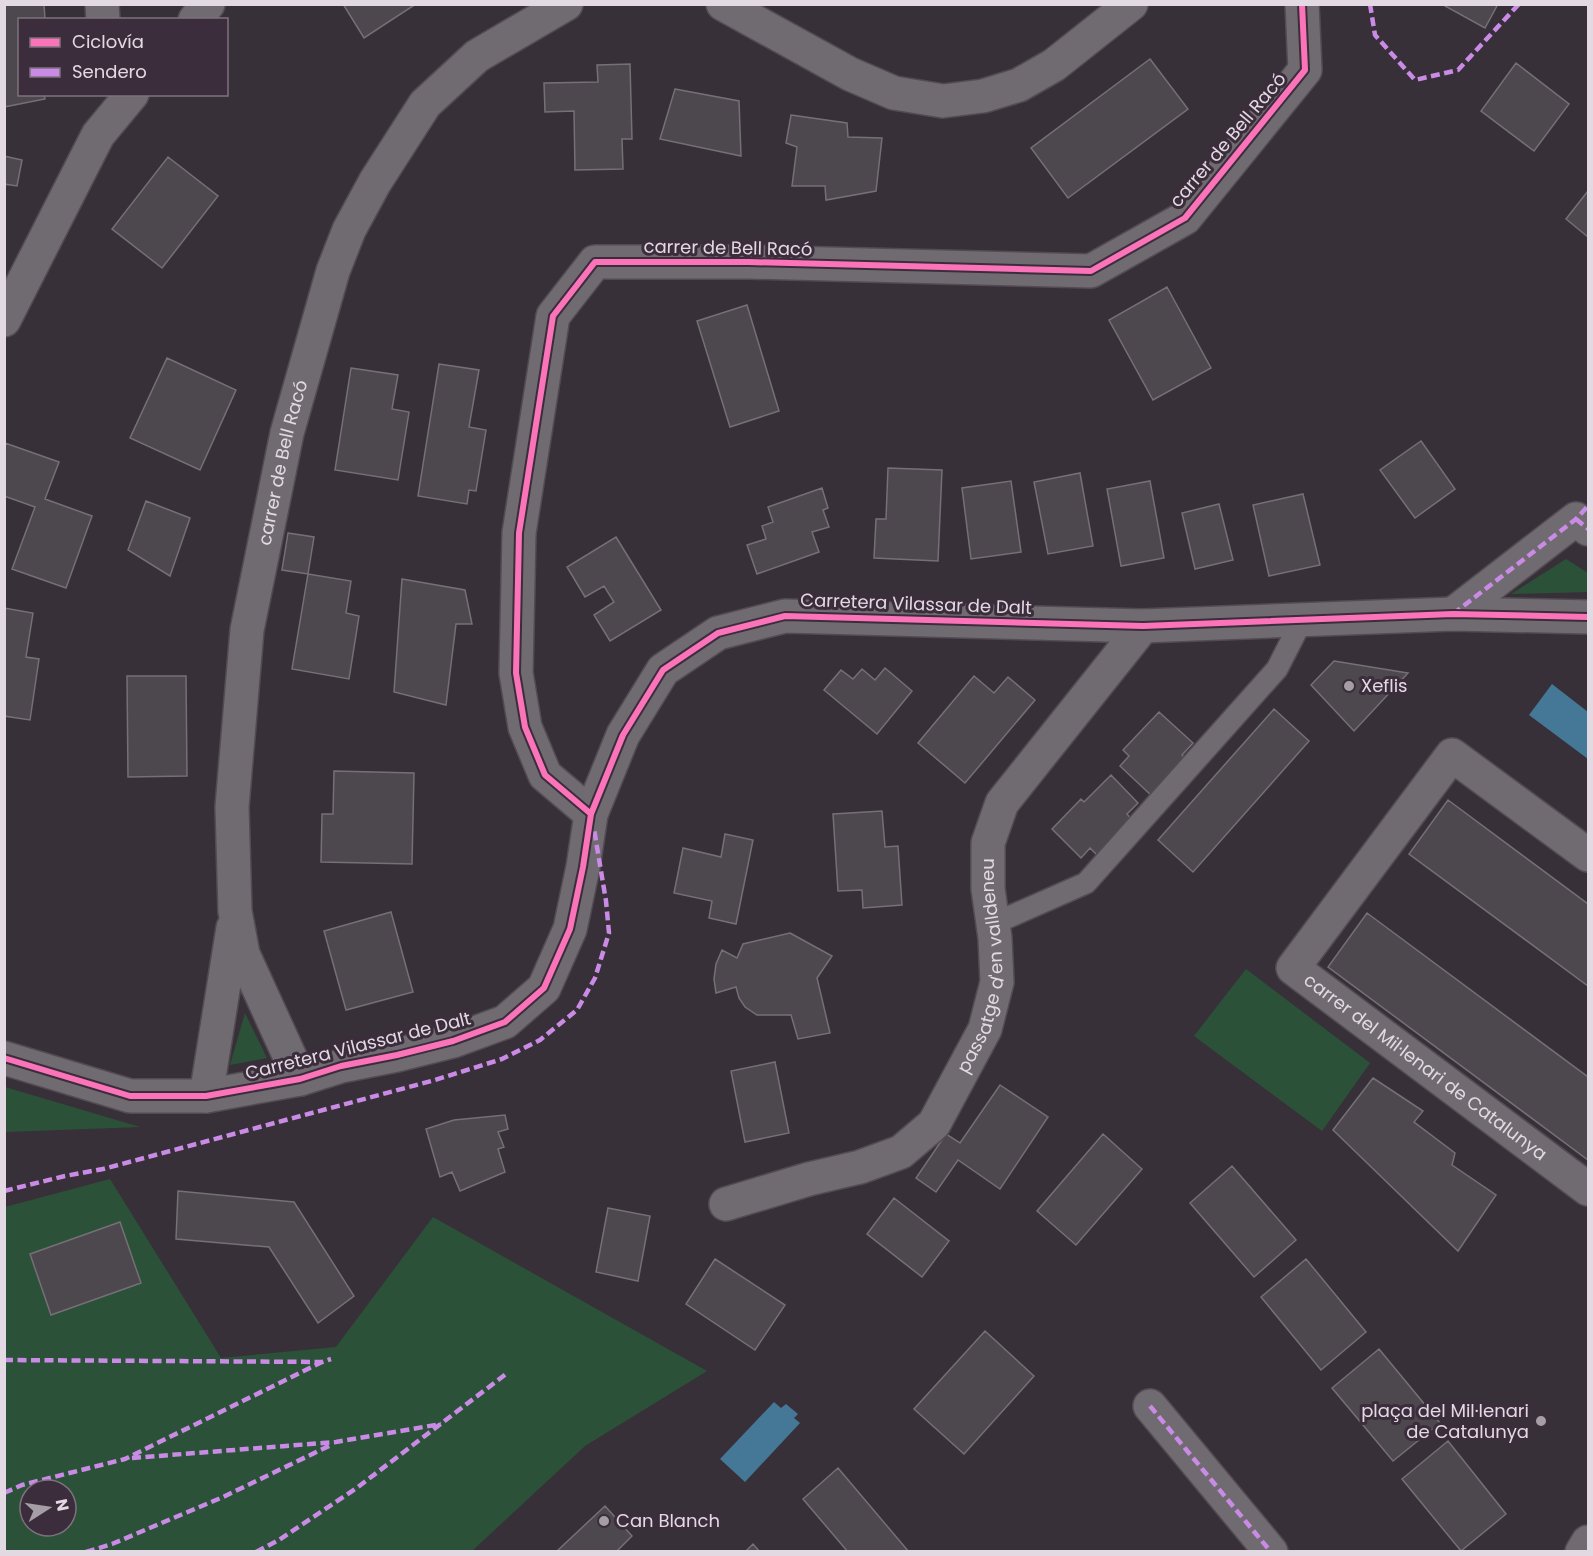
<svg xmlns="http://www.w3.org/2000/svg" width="1593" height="1556" viewBox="0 0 1593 1556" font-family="Poppins,sans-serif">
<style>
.green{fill:#2b5238;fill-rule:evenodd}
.water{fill:#447896}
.building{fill:#4d484e;stroke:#766f77;stroke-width:1.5}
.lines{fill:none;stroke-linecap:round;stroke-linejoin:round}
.lane-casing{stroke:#524c52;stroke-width:24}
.street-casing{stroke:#524c52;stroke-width:36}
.secondary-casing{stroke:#524c52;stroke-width:36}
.lane{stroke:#706b70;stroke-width:21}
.street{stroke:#706b70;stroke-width:33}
.secondary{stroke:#706b70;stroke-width:33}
.quiet{stroke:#ca8be6;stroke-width:4.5;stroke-dasharray:9 4.5;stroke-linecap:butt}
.cycleway-casing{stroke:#3c2d3c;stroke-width:10}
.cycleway{stroke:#fb73b8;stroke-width:6}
.poi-dot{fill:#a69ea6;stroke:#3c2d3c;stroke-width:2}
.labels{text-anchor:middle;stroke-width:6;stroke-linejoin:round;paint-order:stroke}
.street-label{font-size:18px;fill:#e2d9e2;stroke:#3c2d3c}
.poi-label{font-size:18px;fill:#e2d9e2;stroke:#3c2d3c;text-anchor:start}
</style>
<rect width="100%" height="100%" fill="#383038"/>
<!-- green -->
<path class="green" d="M1566 559 1588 573V592L1511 594Z
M1246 969 1370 1063 1322 1131 1194 1036Z
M245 1013 267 1058 230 1065Z
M5 1087 140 1127 5 1132Z
M110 1179 221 1358 336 1347 433 1217 707 1371 585 1446 472 1551 5 1552V1207ZM30 1490H66V1526H30Z"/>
<!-- water -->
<path class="water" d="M1552 684 1588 712V759L1529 715Z
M774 1402 781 1408 786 1404 798 1414 794 1418 800 1423 745 1482 720 1459Z"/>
<!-- building -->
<path class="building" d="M4 4H44L45 20H20V94H44L45 99 4 107Z
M343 4H416L364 38Z
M1446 4H1498L1485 28 1445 6Z
M1150 59 1188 109 1068 198 1031 148Z
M1516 63 1569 104 1534 151 1481 111Z
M630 64 632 139H622L623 169 575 170 574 111 545 112 544 83 598 82 597 65Z
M675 89 739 101 741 156 660 139Z
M791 115 847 123 848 137 882 138 876 191 826 200 825 186H792L797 147 786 143Z
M4 156 22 160 17 186 4 184Z
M168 157 218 196 162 268 112 229Z
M1588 191V237L1566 219Z
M1167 287 1211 368 1153 400 1109 320Z
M747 305 779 411 730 427 697 321Z
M167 358 236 390 200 470 130 438Z
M439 364 479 370 469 427 486 430 476 491 469 490 467 504 418 496Z
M351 368 398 375 392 409 409 412 398 480 335 470Z
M1421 441 1455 489 1415 518 1380 470Z
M5 443 59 462 45 499 92 516 66 588 12 569 35 507 4 496Z
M888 468 942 470 938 561 874 558 876 519H886Z
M1080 473 1093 546 1048 554 1034 482Z
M1011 481 1021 552 971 559 962 488Z
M1150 481 1164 558 1121 566 1107 489Z
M822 488 828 508 823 510 829 527 812 532 819 552 757 574 747 545 766 539 762 526 773 522 768 507Z
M1303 494 1320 565 1269 576 1253 505Z
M146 501 190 518 170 576 128 550Z
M1219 504 1233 560 1195 569 1182 513Z
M288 533 314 537 308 574 282 570Z
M616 537 661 610 610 641 594 615 614 602 604 586 585 597 567 567Z
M308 574 351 581 346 613 359 616 349 679 292 669Z
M402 579 465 590 472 624H456L446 705 394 692Z
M4 608 33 613 26 657 39 659 30 720 4 716Z
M1334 661 1408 673 1354 731 1311 685Z
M885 668 912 691 877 734 824 690 841 670 853 679 862 669 875 680Z
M127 676H186L187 776 128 777Z
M974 676 994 693 1008 677 1035 700 965 783 918 743Z
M1274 709 1309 741 1193 872 1158 840Z
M1159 712 1193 743 1182 755 1188 761 1154 798 1120 766 1129 756 1123 750Z
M334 771 414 773 412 864 321 862 322 814H333Z
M1111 775 1138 803 1127 814 1132 820 1097 855 1090 848 1081 858 1052 829 1081 799 1084 802Z
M1448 800 1588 904V986L1409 854Z
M882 811 885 847 898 846 902 905 863 908 862 890 838 891 833 814Z
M725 834 753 840 736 924 709 918 712 901 674 893 683 848 721 857Z
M391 912 413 992 346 1010 324 931Z
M1367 913 1588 1077V1160L1328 967Z
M790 933 832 956 817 978 830 1033 798 1039 791 1015H757L745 1007 739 998 736 987 716 993 714 979 716 964 722 950 737 958 743 944Z
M775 1062 789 1133 745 1142 731 1071Z
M1373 1078 1423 1111 1414 1122 1455 1153 1452 1165 1496 1195 1458 1251 1333 1130Z
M1000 1085 1048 1117 1000 1189 958 1160 936 1192 916 1178 946 1134 960 1143Z
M505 1115 508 1129 498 1132 504 1147 498 1149 505 1172 460 1191 452 1172 440 1177 426 1129 454 1120Z
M1103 1134 1142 1169 1076 1245 1037 1211Z
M1232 1166 1296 1240 1254 1277 1190 1203Z
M178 1191 294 1202 354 1296 318 1323 269 1247 176 1239Z
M894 1198 949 1241 922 1277 867 1234Z
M608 1208 650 1216 638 1281 596 1272Z
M120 1222 141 1283 51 1315 30 1254Z
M715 1259 785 1305 755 1350 686 1304Z
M1306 1259 1366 1332 1321 1370 1261 1297Z
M985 1331 1034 1376 964 1454 914 1409Z
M1379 1349 1440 1423 1393 1461 1332 1388Z
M1448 1441 1506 1514 1461 1551 1402 1479Z
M838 1468 909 1552H848L803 1499Z
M605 1506 632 1536 616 1552H556Z
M753 1544 760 1552H745Z"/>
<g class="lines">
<!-- lane casing -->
<g class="lane-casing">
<path id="lane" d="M993 924 1086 883 1277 669 1302 620"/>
</g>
<!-- street casing -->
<g class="street-casing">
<g id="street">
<path d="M102 4 103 20"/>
<path d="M723 4 850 74 894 93 943 101 983 96 1019 85 1054 65 1131 4"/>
<path d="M195 20 208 4"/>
<path d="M4 320 98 135 132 94"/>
<path d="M1453 614 1576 519 1588 529"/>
<path d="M591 814 545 775 525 727 516 673 519 533 553 316 595 262H749L1091 271 1185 218 1305 70 1302 4"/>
<path id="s1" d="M1588 855 1452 755 1293 968 1588 1189"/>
<path id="s2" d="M300 1079 243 954 235 911 232 807 247 630 287 433 333 271 349 230 375 182 425 104 477 56 566 4"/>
<path d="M206 1096 233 928"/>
<path id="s3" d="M726 1204 809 1179 860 1167 901 1152 934 1124 985 1029 997 982 995 938 988 889V843L1002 803 1143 626"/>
<path d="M1150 1406 1271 1552"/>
<path d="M1582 1552 1588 1542"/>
</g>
</g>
<!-- secondary casing -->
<g class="secondary-casing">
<path id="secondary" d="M4 1058 130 1096H206L300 1079 341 1066 397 1055 453 1041 505 1022 544 988 570 929 583 867 591 814 623 735 663 670 718 633 785 616 1143 626 1453 614 1588 617"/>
</g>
<!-- lane -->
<use href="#lane" class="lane"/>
<!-- street -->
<use href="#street" class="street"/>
<!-- secondary -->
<use href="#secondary" class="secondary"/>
<!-- quiet -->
<path class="quiet" d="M1370 4 1375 35 1415 80 1458 70 1519 4
M1576 519 1588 529
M1453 614 1576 519 1588 506
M4 1191 65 1176 103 1169 435 1080 502 1059 540 1040 577 1010 595 978 609 933 606 901 594 829
M4 1360 322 1362 331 1359
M1150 1406 1271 1552
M132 1458 336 1442 441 1424
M4 1493 22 1485 125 1459 322 1362
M86 1552 112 1544 223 1497 331 1445
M256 1552 279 1540 358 1487 506 1374"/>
<!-- cycleway casing -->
<g class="cycleway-casing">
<path id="cycleway" d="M591 814 545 775 525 727 516 673 519 533 553 316 595 262H749L1091 271 1185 218 1305 70 1302 4
M4 1058 130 1096H206L300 1079 341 1066 397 1055 453 1041 505 1022 544 988 570 929 583 867 591 814 623 735 663 670 718 633 785 616 1143 626 1453 614 1588 617"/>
</g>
<!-- cycleway -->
<use href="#cycleway" class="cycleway"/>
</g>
<!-- markers -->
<g class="poi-dot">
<circle cx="1349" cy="686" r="6"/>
<circle cx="1541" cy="1421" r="6"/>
<circle cx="604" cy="1521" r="6"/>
</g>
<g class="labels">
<!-- street labels -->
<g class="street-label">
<text transform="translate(1228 140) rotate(-50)" y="6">carrer de Bell Racó</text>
<text transform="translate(728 248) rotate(1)" y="6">carrer de Bell Racó</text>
<text dy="6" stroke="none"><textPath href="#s2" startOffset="634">carrer de Bell Racó</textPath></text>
<text transform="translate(916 604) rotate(2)" y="6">Carretera Vilassar de Dalt</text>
<text dy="6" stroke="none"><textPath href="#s3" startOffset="396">passatge d'en valldeneu</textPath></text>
<text transform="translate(358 1046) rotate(-14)" y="6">Carretera Vilassar de Dalt</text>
<text dy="6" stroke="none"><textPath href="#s1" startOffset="600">carrer del Mil·lenari de Catalunya</textPath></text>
</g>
<!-- poi labels -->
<g class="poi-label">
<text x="1361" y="692">Xeflis</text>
<text x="1529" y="1417" text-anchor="end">plaça del Mil·lenari<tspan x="1529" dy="21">de Catalunya</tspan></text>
<text x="616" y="1527">Can Blanch</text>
</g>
</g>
<!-- border -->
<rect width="1593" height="1556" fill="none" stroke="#e2d9e2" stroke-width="12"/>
<!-- legend -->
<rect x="18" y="18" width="210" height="78" fill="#3c2d3c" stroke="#7e727e" stroke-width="1.5"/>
<rect x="30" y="38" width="30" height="9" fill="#fb73b8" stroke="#7e727e" stroke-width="1.5"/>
<text x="72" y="48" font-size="18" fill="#e2d9e2">Ciclovía</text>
<rect x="30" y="68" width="30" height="9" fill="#ca8be6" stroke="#7e727e" stroke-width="1.5"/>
<text x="72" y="78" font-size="18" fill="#e2d9e2">Sendero</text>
<!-- north arrow -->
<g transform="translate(48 1508) rotate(78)"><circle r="28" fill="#3c2d3c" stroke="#7e727e" stroke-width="1.5"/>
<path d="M0-4.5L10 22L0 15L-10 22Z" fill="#a69ea6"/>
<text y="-9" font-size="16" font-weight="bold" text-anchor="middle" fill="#e2d9e2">N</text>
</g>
</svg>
